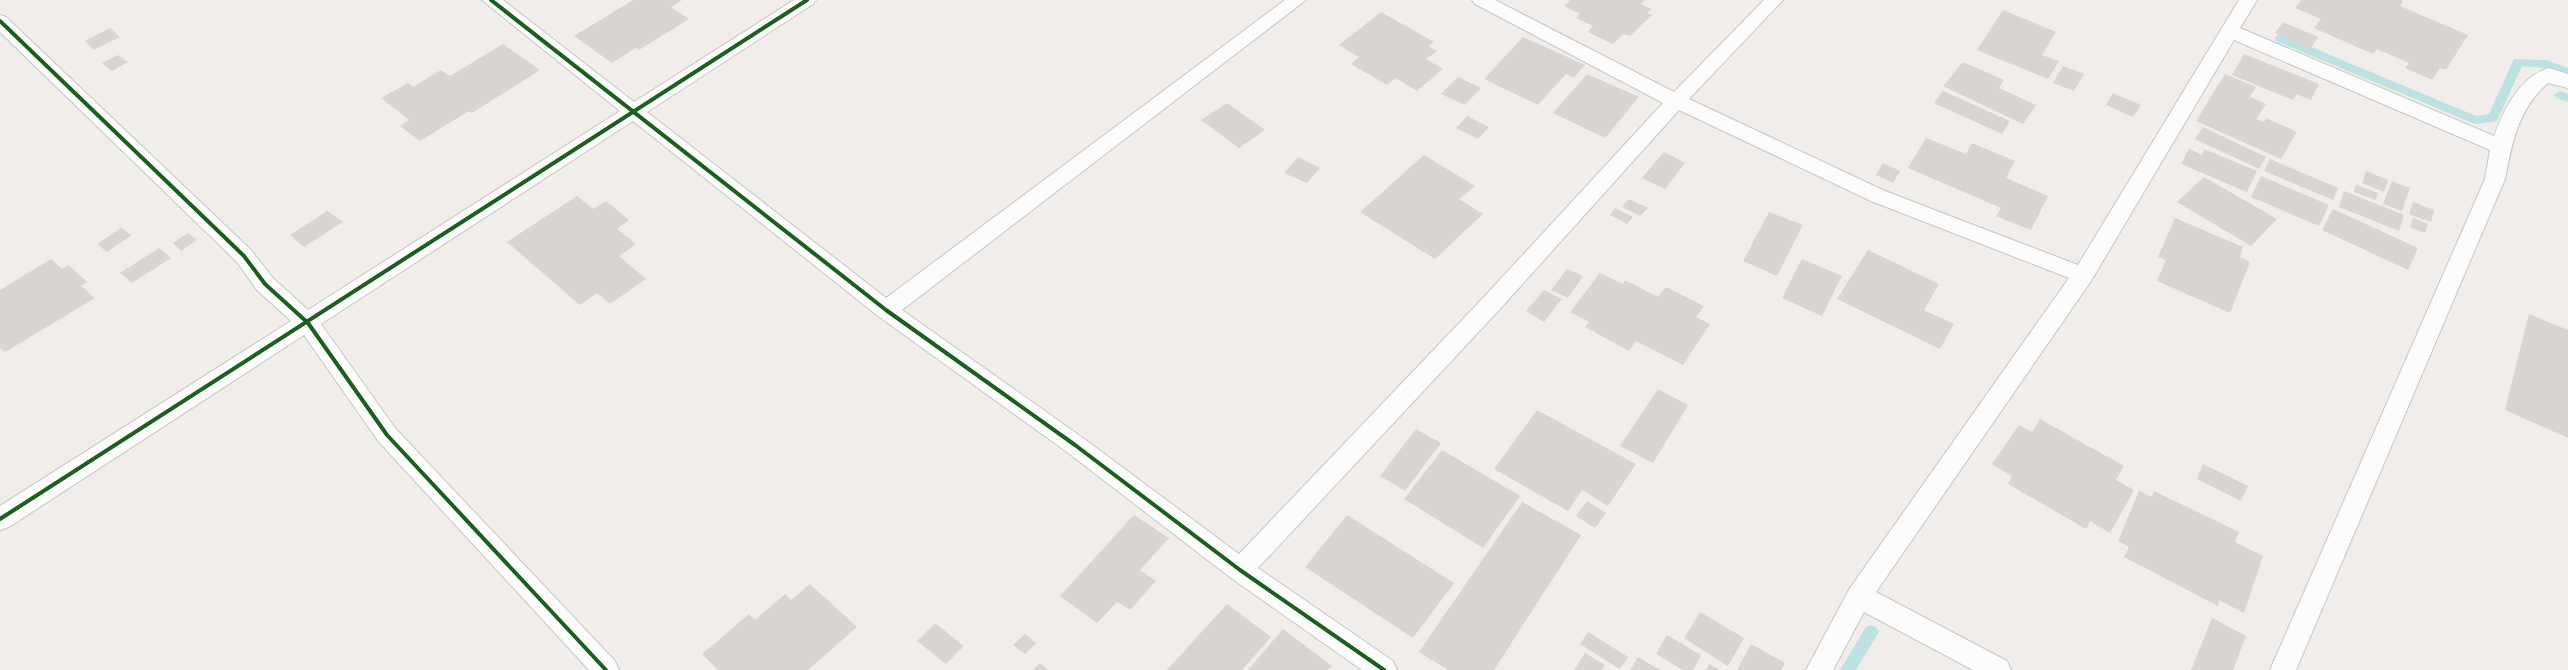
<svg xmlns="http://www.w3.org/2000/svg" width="2568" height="670" viewBox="0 0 2568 670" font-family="'DM Sans',sans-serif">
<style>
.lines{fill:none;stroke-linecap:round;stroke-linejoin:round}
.stream{fill:#bee1e3;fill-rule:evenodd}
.building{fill:#d8d5d3}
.street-casing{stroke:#c7c6c5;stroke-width:2}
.street{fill:#fdfcfc;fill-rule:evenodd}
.cycleway-casing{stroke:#fff;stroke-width:6}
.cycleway{stroke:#1b5e20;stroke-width:4}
</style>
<rect width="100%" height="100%" fill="#f0edea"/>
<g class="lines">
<!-- stream -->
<path class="stream" d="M2280 34 2476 116 2489 114 2514 59 2546 60 2568 68V76L2545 68 2522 66 2497 121 2475 124 2276 41 2275 38Z
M2560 91 2568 94V102L2556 98 2554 95Z
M1871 625 1876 627 1879 632 1856 670H1840L1866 627Z"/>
</g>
<!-- building -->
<path class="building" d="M633 0H682L671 7 689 19 639 50 636 48 612 63 574 36Z
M1570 0H1645L1641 4 1651 9 1647 13 1652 15 1630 36 1624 34 1613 44 1588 32 1593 26 1576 18 1580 14 1564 6Z
M2301 0H2403L2400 6 2468 35 2446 70 2440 68 2432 80 2405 68 2409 63 2377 49 2373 54 2314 28 2321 19 2295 8Z
M2003 10 2056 32 2042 55 2059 61 2048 79 1977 50Z
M1381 12 1434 42 1428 46 1437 51 1426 59 1443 69 1417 91 1396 78 1387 85 1351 64 1359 57 1339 45Z
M2283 22 2318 37 2310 49 2275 33Z
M110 28 120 37 94 50 85 41Z
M1523 37 1585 65 1574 78 1566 74 1538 105 1484 79Z
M503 44 540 70 472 113 469 111 420 141 400 126 409 120 381 98 408 83 413 87 441 70 450 76Z
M2244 54 2319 84 2311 100 2296 94 2293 100 2232 75Z
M118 55 128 62 112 71 102 63Z
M1963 62 2004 80 1999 88 2036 105 2023 124 1943 86Z
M2063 66 2084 74 2074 91 2053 83Z
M1587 74 1639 97 1605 138 1553 113Z
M2225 74 2256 87 2250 97 2266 104 2256 119 2264 122 2266 118 2297 132 2281 159 2196 121Z
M1458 77 1481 88 1465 105 1441 94Z
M1943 91 2010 121 2002 134 1934 103Z
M2113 93 2141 105 2133 117 2106 105Z
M1227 103 1265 130 1239 148 1201 120Z
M1467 116 1489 127 1478 139 1456 128Z
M2203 127 2266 157 2259 169 2195 139Z
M1926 138 1966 154 1972 143 2015 161 2006 178 2048 196 2031 230 1996 216 2001 208 1908 168Z
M2189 149 2202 155 2204 149 2257 171 2247 192 2181 164Z
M1664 152 1685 163 1665 189 1642 178Z
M1424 155 1475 186 1459 199 1483 214 1435 259 1360 212Z
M1298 157 1320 168 1307 183 1284 173Z
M2270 159 2338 188 2333 200 2264 171Z
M1883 163 1900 171 1893 183 1876 175Z
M2366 171 2388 180 2384 192 2362 183Z
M2261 176 2329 205 2319 226 2251 197Z
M2204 177 2277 219 2251 246 2177 202Z
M2392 181 2410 188 2402 211 2383 204Z
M2356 185 2378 193 2376 200 2354 192Z
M2344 191 2404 215 2399 231 2339 207Z
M577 196 593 209 606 201 629 220 617 229 636 244 619 256 646 279 610 304 597 293 580 305 507 242Z
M1629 199 1648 208 1640 216 1622 207Z
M2413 202 2434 210 2431 222 2409 214Z
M1615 208 1633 217 1627 224 1610 215Z
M2333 209 2418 248 2408 270 2322 230Z
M327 211 343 222 304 247 290 235Z
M1769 212 1803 225 1777 276 1743 261Z
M2175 218 2243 247 2240 257 2250 262 2230 313 2157 281 2166 260 2158 257Z
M2413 218 2428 224 2425 233 2410 227Z
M121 228 132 235 107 252 97 244Z
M188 233 197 240 181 251 173 243Z
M159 248 171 258 132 283 120 273Z
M1868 250 1939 284 1924 310 1954 324 1940 349 1837 299Z
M51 259 62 269 69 265 87 282 81 286 95 298 5 352 0 348V290Z
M1802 259 1842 276 1822 316 1782 298Z
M1567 269 1583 276 1568 298 1551 290Z
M1600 273 1623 284 1625 280 1658 297 1666 287 1704 306 1696 317 1710 324 1683 365 1636 341 1629 351 1585 327 1589 322 1570 312Z
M1544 290 1562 299 1544 322 1526 311Z
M2529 314 2568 330V438L2505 410Z
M1658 389 1688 405 1653 463 1620 446Z
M1537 410 1636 464 1608 506 1582 490 1568 511 1494 469Z
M2040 419 2124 466 2116 480 2134 490 2110 533 2090 521 2086 529 2008 484 2012 476 1992 464 2019 425 2032 432Z
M1416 429 1441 443 1405 491 1380 476Z
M1442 450 1520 496 1483 548 1404 499Z
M2203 464 2248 486 2241 501 2197 479Z
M2139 491 2152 497 2154 491 2239 532 2235 542 2263 556 2244 613 2219 600 2218 606 2124 557 2129 547 2118 541Z
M1587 501 1606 513 1595 528 1576 516Z
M1522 502 1581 535 1494 670H1448L1419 652Z
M1134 515 1169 538 1140 570 1156 581 1130 610 1117 602 1097 623 1060 596Z
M1347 515 1454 583 1413 638 1305 567Z
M810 584 857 627 808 670H718L702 654 749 614 755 620 785 594 791 600Z
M1227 604 1271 637 1242 670H1167Z
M1700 612 1744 638 1728 666 1684 638Z
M2212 618 2246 636 2233 670H2191Z
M935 623 964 646 946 664 917 641Z
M1283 629 1332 666 1328 670H1248Z
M1588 632 1628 657 1620 669 1580 644Z
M1025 634 1036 643 1025 654 1013 645Z
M1667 635 1701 655 1693 670H1683L1656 654Z
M1751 644 1785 663 1781 670H1737Z
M1585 653 1605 665 1602 670H1574Z
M1638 657 1660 670H1630Z
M1040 663 1048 670H1033Z
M1709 664 1720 670H1706Z"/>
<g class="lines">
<!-- street casing -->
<g class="street-casing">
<path id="street" d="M482 0H503L634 102 794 0H816L813 4 647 112 886 298 1285 0H1306L902 310 1083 438 1239 554 1484 297 1663 103 1475 4 1472 0H1495L1674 92 1764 0H1783L1689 99 1885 191 2078 265 2239 0H2257L2240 28 2494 136C2504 109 2520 76 2549 68L2568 74V88L2548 83C2519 108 2512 142 2505 179L2296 670H2270L2485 179 2490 150 2234 40 2091 281 1876 592 2007 661 2011 670H1973L1864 612 1833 670H1806L1850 588 2069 278 1871 201 1679 110 1500 309 1258 568 1393 661 1397 670H1362L1231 578 1067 452 878 316 633 121 321 324 395 428 615 661 619 670H589L379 442 304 335 9 527 0 530V506L291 321 257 290 237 262 0 32V15L6 17 251 250 273 278 308 310 620 111Z"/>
</g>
<!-- street -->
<use href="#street" class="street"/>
<!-- cycleway casing -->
<g class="cycleway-casing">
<path id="cycleway" d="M491 0 886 310 1075 445 1240 570 1384 670
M0 21 244 256 265 284 308 323 387 435 606 670
M0 519 807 0"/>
</g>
<!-- cycleway -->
<use href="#cycleway" class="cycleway"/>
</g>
</svg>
